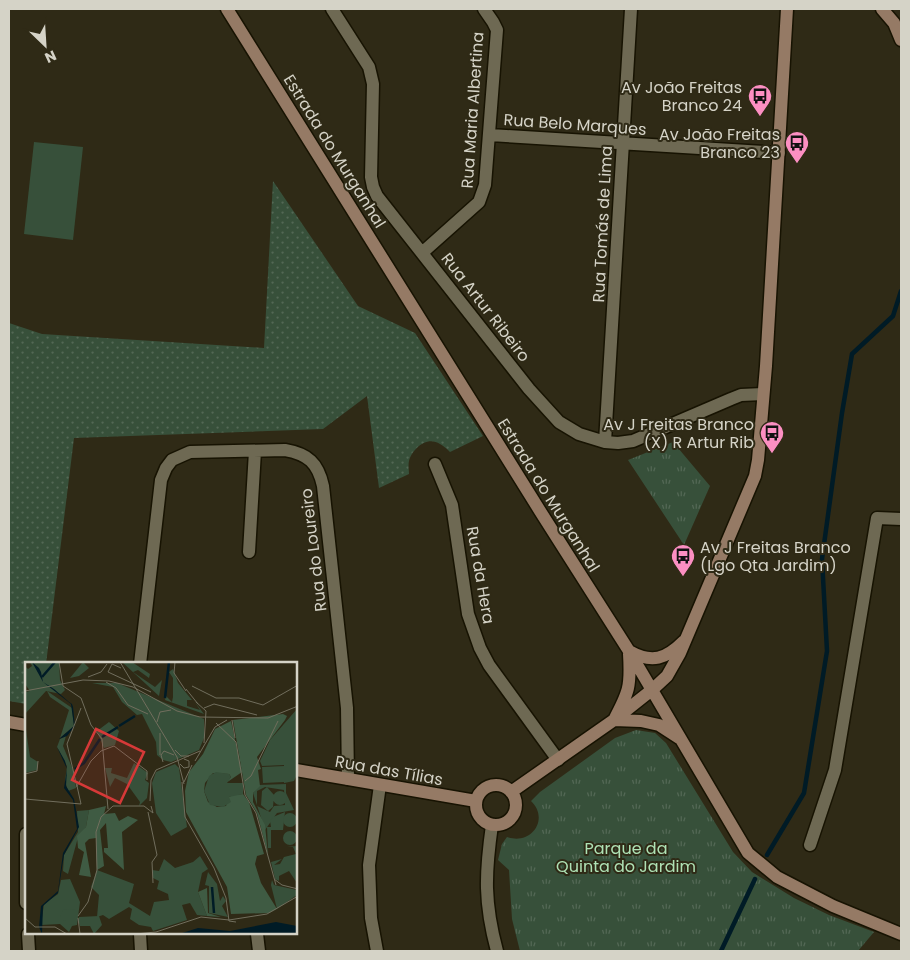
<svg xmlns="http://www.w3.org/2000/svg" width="910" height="960" viewBox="0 0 910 960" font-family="Poppins,sans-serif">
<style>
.grass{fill:url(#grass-dots)}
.park{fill:url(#park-tufts)}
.pitch{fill:#37503a}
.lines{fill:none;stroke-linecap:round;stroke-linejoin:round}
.stream{stroke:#001b26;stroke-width:4.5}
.street-casing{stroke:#171302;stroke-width:15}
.secondary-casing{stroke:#171302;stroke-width:15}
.street{stroke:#6e6953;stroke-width:12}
.secondary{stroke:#957a65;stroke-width:12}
.labels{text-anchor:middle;stroke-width:4;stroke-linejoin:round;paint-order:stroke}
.poi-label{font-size:16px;fill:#d5d3c7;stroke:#2f2a16;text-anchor:end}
.street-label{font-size:16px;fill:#d5d3c7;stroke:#2f2a16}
.park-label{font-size:16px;fill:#afe2b5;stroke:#2f2a16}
.inset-river{fill:none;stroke:#001b26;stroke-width:2.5}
.inset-road{fill:none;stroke:#716e5d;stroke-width:1}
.view{fill:#d63938;fill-opacity:0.15;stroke:#d63938;stroke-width:2.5}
.inset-edge{fill:none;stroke:#d5d3c7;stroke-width:2.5}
</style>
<defs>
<pattern id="grass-dots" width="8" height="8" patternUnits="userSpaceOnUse" patternTransform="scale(1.25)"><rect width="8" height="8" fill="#37503a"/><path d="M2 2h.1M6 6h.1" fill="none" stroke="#536855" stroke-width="1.8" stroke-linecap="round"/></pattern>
<pattern id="park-tufts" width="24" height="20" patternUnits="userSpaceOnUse" patternTransform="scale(1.25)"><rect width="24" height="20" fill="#37503a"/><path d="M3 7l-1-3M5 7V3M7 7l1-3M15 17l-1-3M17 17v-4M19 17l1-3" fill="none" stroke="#536855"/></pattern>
</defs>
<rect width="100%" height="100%" fill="#2f2a16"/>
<!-- grass -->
<path class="grass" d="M273 181 358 306 415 333 483 436 450 452C447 449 444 446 440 444 427 435 412 449 409 461 408 465 409 470 409 474L379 488 367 396 323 429 74 438 46 664H26V704L9 701V323L42 334 264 348Z"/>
<!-- park -->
<path class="park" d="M673 442 710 486 684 545 628 460Z
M636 730 655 733 666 743 733 852 752 872 794 898 829 915 874 932 858 951H520L512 919 509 870 498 860 502 844 507 837C531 846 550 819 531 801L540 792 615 738Z"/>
<!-- pitch -->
<path class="pitch" d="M34 142 83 147 73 240 24 234Z"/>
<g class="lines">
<!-- stream -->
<path class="stream" d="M767 855 804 793 827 651 822 559 842 413 852 354 893 316 901 291
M721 951 755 879"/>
<!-- street casing -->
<g class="street-casing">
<path id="street" d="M332 9 369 67 373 84 371 177 373 187 377 196 529 389 559 422 579 434 605 442 618 443 633 441 731 399 741 395 763 394
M490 135 779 153
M423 252 479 202 485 185 497 30 493 22 484 9
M605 442 631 9
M435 464 452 505 468 614 480 648 489 665 558 760
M249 552 255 451
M140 664 161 480 166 468 172 460 190 452 285 450C308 454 318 463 323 486L347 708 348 779
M492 825C485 874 484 903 497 951
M26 834V903
M810 845 835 770 877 518 901 519
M28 934 29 951
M140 934 141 951
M257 934 259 951
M377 951 371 918 369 865 380 785"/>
</g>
<!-- secondary casing -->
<g class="secondary-casing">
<path id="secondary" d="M227 9 540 511 629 651 748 853 777 877 833 906 901 934
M882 9 894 23 901 40
M629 651C652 664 666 659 684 641
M629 654C631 686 629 692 614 720L641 721 659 725 679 738
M9 722 26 725
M296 770 476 801
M476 805a20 20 0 1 1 40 0a20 20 0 1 1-40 0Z
M511 792 614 720 653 689 667 676 680 653 755 476 758 460 766 366 787 9"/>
</g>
<!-- street -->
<use href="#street" class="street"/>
<!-- secondary -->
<use href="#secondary" class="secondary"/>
</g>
<!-- icons -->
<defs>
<g id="bus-pin" transform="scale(1.25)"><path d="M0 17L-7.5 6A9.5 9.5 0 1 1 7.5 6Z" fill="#fc8fc2" stroke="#2f2a16"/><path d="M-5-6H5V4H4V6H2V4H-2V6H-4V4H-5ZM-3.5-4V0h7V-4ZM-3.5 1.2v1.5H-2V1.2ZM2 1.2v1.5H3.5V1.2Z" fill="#111"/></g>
</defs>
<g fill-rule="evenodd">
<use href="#bus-pin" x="760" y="96"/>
<use href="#bus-pin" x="797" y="143"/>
<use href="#bus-pin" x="772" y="433"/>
<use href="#bus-pin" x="683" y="556"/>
</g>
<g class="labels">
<!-- poi labels -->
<g class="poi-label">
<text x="742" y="93">Av João Freitas<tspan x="742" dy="18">Branco 24</tspan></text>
<text x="780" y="140">Av João Freitas<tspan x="780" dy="18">Branco 23</tspan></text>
<text x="754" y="430">Av J Freitas Branco<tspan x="754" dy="18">(X) R Artur Rib</tspan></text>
<text x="700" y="553" text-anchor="start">Av J Freitas Branco<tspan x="700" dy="18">(Lgo Qta Jardim)</tspan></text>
</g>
<!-- street labels -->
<g class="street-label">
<text transform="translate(472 110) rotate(-86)" y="6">Rua Maria Albertina</text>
<text transform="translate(575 124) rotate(4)" y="6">Rua Belo Marques</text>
<text transform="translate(335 151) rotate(58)" y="6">Estrada do Murganhal</text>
<text transform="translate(602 224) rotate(-87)" y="6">Rua Tomás de Lima</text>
<text transform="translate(486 307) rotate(52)" y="6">Rua Artur Ribeiro</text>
<text transform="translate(549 495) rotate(58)" y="6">Estrada do Murganhal</text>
<text transform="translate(313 550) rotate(-97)" y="6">Rua do Loureiro</text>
<text transform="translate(481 575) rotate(80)" y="6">Rua da Hera</text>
<text transform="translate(389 770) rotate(10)" y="6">Rua das Tílias</text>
</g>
<!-- park labels -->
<g class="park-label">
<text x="626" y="854">Parque da<tspan x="626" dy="18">Quinta do Jardim</tspan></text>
</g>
</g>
<!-- overview -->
<g transform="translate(25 662)">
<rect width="272" height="272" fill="#2f2a16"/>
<path d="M5 0H34L35 18 40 28 36 32 21 29 0 52V30L5 29 0 22V4L3 7 7 4ZM97 0H107L125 12 124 16 113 8 108 10 130 25 137 18 134 34ZM148 7 153 21 167 38H162V44L175 48 170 40 179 52 140 38 141 34 147 40 148 35V16L144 10ZM67 21H92L179 57V76L174 88 146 100 138 98 132 93 131 80 117 52 112 53 97 40 88 25ZM272 47V113L269 119 259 121V103L237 104 235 99 245 78ZM0 61 5 95 13 100 12 108 0 111ZM109 101 123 111 120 118 124 121 122 136 114 144 115 140 102 122 90 116 85 125 80 106H87L86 111 102 116ZM261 122V131L269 148 252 151 240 168 228 131 234 123ZM240 125 259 128 260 143 249 144 245 150 232 144V129ZM64 148 61 165 52 179 43 212 38 209 39 193 53 170 52 149ZM272 184V221L264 209 254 214V219L250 217 246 200 257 197 249 203 255 202 259 195 271 192 268 185H262ZM175 194 183 207 177 211 173 230 182 254 172 253 165 241 157 243 162 258 128 269 126 265 114 263 105 257 107 247 104 245 84 257 78 253 72 255 74 233 66 225 72 208 109 222 104 241 125 254 129 240 144 238 143 232 132 227 134 219 128 216 127 208 134 209 139 197 150 206 168 200ZM183 210 192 222 195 239 198 234 201 239 197 244 203 255 184 251V224L180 223ZM247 218 249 223 272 228V233L252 247 246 223Z" fill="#37503a" fill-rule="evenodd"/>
<path d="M258 52 262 54 260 58 232 95 236 107 233 108 235 124 228 131V140L240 163 243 193 232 151 221 133 208 58ZM206 59 217 110 201 121 206 115 204 112 188 111 180 121 179 129 183 140 192 145 201 144 204 135 208 133 218 132 224 140 239 192 232 194 230 202 236 221 252 247 244 251 206 252 202 225 161 150 160 129 164 110 178 92 190 67ZM81 144 79 152 90 151 94 159 103 154 113 158 97 170 99 208 79 190V186H83L81 161 75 168 79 204 72 208 71 176 64 177 60 181 66 215 54 213 59 190 53 186 52 174 61 165 64 148ZM182 226 183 251 196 255 182 254 173 230Z" fill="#3f5b43"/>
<path d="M22 29 47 46 49 64 35 76 44 48 25 35ZM84 60 94 69 90 83 79 86 72 69ZM260 150 258 168H246V186H243L242 165H246L245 159 248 155ZM45 217 55 240 52 263 47 264 44 270 35 262 16 263 19 242 33 232 36 218Z" fill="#37503a"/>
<path d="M58 0 64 6 54 14 45 16ZM41 74 38 84 48 108 51 126 43 129 40 119 42 104 32 85 35 77ZM51 247V263L44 262 35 255 38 248ZM74 254 77 263 69 272 65 264H55L53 258 54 255Z" fill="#37503a"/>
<path d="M150 102 154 106 162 165 146 174 131 151 127 121 131 110ZM259 104V120L238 121 237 105ZM191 110 204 112 206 115 202 121H218V132L204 135 206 140 198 145 185 143 179 129 184 114ZM242 125 249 133 248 145 243 149 236 143 237 129ZM248 136a7 7 0 1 1 14 0a7 7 0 1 1-14 0ZM258 158a7 7 0 1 1 14 0a7 7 0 1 1-14 0ZM258 176a7 7 0 1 1 14 0a7 7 0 1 1-14 0Z" fill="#37503a"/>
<path d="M7 0 14 6 16 10 18 20 29 27 44 40 47 42 48 45 50 64 42 74 34 77 32 85 40 99 42 107 41 124 49 137 54 165 39 193 33 231 18 244 17 272 14 265 16 244 33 229 38 191 52 167 48 138 39 126 42 107 32 85 34 77 49 64 46 42 18 20ZM251 260 272 264V272H154L173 266 205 269Z" fill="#001b26"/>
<path class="inset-river" d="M17 15 30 0M140 36 144 0M94 64 110 54M77 75 93 65M50 107 59 101 75 77M187 225 189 251"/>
<path class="inset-road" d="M34 0 38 24 56 36 66 63 77 77 83 147M95 0 152 95 159 122M150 0 149 11 161 29M96 6 87 2 83 10 126 30M63 15 76 10 82 2M81 20 91 26 103 43 123 52M167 24 191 36H214L238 43 273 23M161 27 173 42M0 29 58 18 84 19 108 25 152 49 175 55 243 56 273 44M171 40 181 49 179 81M179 46 189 42 232 53M207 58 210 76M132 60 135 50 146 48M191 61 211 80M211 80 220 133 231 151 251 223M150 88 156 94H164M135 93V71M170 99 190 65 202 58M138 100 136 93 139 89 149 93M155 102 159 106 164 105V99L159 97M0 112 12 109 13 99M220 119 226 114 253 59M157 120 160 155 189 206 201 236 204 259 211 260M159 120 167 103M52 125 42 82 56 46M0 137 56 142 52 124 66 99 76 89 89 84 122 109V118M125 139 126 118 131 108 175 89M123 150 132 193 127 200 128 221M249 217 257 223 273 227M53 254 63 240 72 208 71 170 76 155 88 144H119L128 151 126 144M0 256 10 265H30L42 272M53 256 55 272M87 272H106M110 272 131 270 176 255 204 258 242 252 273 234"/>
<path class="view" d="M71 67 119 90 95 141 47 118Z"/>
<rect width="272" height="272" class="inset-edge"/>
</g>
<!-- border -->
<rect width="910" height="960" fill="none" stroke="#d5d3c7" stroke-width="20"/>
<!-- north arrow -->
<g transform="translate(45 45) rotate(155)" stroke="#2f2a16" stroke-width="4" paint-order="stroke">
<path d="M0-4L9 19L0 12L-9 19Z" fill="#d5d3c7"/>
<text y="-8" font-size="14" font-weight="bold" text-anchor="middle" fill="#d5d3c7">N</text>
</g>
</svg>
